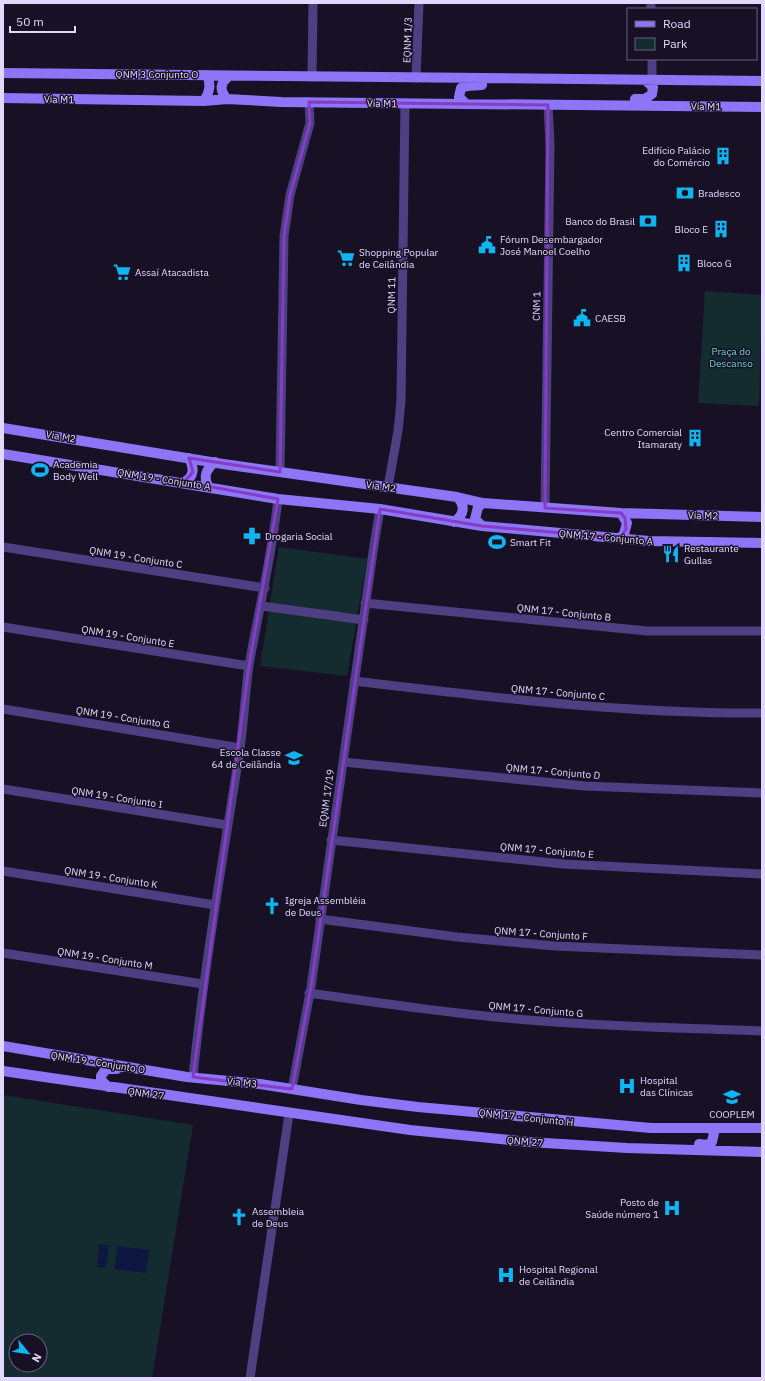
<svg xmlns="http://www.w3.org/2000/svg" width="765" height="1381" viewBox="0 0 765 1381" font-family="'IBM Plex Sans',sans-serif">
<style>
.green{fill:#142c2f;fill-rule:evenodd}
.water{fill:#0d1742}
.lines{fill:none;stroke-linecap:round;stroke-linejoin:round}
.street{stroke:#4d3f82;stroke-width:9}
.secondary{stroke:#8e74f7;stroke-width:10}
.marked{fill:none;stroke:#853dc5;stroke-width:3;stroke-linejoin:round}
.labels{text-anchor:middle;stroke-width:3;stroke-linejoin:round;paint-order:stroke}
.street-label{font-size:10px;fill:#e2d8fd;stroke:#181126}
.poi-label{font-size:10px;fill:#e2d8fd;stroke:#181126;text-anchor:start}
.park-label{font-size:10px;fill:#67d9d1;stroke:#181126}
</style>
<rect width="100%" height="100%" fill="#181126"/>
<!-- green -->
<path class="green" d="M705 291 762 295 759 406 698 403Z
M279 547 367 559 347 676 260 666Z
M3 1095 193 1125 152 1378H3ZM16 1341H40V1365H16Z"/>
<!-- water -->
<path class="water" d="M99 1244 109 1245 106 1268 97 1267Z
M118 1246 149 1250 146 1273 114 1269Z"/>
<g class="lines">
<!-- street -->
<path class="street" d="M651 3V9
M652 59V80
M312 77 313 3
M416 78 419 3
M280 472 284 236 290 195 310 123 309 102
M388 487 398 431 401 401 405 103
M545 508 550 145 548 105
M3 547 265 588
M365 603 647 631H762
M262 606 364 620
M3 627 249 666
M354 681C489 697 625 714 762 713
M3 709 240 748
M343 762 585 786 762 793
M3 789 227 825
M331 840 563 864 762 874
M3 871 215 905
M320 919 457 937 555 946 762 955
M3 953 203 984
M309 993C386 1004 463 1015 541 1021 614 1027 688 1028 762 1031
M193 1077C204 967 223 858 240 749 244 721 245 693 249 665 259 609 272 555 278 499
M292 1089 311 987 374 545 380 509
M250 1378 289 1114"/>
<!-- secondary -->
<path class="secondary" d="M3 73 762 81
M3 98 204 101 227 99 281 102 762 107
M227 99C219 90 220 83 229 76
M635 99H645L652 94 653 87 645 80
M204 101C210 91 211 85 207 75
M465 103 459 97 461 88 467 86 482 85
M3 428 223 464 457 497 483 503 621 513 762 517
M3 454 278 499 380 509 482 526 649 541 762 543
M184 482C195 477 194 467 189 458
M208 486C203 476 206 469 215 462
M454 522C464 515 466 506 457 497
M482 526 475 519 478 507 483 503
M620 538 624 534 627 523 621 513
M3 1046 187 1077 260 1084 361 1100 418 1107 651 1128H762
M3 1071 410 1130 529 1142 627 1148 762 1152
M108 1087 101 1080V1076L106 1069H117
M699 1144 707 1145 712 1142 714 1133 710 1128"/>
</g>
<!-- marked area -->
<path class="marked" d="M309 102 548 105 545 508 621 513 625 518 626 529 620 538 482 526 380 509 311 987 292 1089 193 1077 249 666 278 499 184 482 193 472 189 458 280 472 284 236 290 195 310 123Z"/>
<!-- icons -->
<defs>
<g id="building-bare" transform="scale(1.38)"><path d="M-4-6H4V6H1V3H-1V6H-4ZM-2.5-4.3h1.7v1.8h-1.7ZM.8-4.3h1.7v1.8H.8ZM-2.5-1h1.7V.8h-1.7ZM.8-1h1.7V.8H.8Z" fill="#0fb4f1" stroke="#181126" stroke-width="2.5" paint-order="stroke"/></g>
<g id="bank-bare" transform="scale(1.38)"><path d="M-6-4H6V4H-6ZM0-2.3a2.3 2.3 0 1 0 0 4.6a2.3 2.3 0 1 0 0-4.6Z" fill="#0fb4f1" stroke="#181126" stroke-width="2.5" paint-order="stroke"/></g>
<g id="civic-bare" transform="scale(1.38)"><path d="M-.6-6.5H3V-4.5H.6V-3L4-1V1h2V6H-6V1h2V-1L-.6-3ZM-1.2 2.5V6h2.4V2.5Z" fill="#0fb4f1" stroke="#181126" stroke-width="2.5" paint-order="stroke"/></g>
<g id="supermarket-bare" transform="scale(1.38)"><path d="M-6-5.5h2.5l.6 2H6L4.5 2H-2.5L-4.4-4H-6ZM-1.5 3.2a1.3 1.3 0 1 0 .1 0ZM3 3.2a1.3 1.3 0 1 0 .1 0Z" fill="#0fb4f1" stroke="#181126" stroke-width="2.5" paint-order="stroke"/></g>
<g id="stadium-bare" transform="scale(1.38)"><path d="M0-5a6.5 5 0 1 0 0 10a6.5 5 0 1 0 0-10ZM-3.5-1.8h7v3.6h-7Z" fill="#0fb4f1" stroke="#181126" stroke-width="2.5" paint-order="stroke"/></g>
<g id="pharmacy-bare" transform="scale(1.38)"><path d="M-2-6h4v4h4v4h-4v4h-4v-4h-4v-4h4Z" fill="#0fb4f1" stroke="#181126" stroke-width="2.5" paint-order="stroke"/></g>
<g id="restaurant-bare" transform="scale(1.38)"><path d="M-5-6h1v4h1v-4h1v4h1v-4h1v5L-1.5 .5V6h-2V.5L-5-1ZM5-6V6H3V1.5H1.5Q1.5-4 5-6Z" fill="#0fb4f1" stroke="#181126" stroke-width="2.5" paint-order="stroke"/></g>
<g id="school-bare" transform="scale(1.38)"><path d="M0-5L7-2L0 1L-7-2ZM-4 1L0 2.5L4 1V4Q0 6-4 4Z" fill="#0fb4f1" stroke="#181126" stroke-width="2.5" paint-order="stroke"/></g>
<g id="church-bare" transform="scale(1.38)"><path d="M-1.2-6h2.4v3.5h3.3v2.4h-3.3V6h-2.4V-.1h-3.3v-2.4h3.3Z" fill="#0fb4f1" stroke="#181126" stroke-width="2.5" paint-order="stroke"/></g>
<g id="hospital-bare" transform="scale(1.38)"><path d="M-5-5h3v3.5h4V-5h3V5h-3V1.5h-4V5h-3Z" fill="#0fb4f1" stroke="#181126" stroke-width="2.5" paint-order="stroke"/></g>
</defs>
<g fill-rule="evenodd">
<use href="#building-bare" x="723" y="156"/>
<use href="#bank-bare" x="685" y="193"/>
<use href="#bank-bare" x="648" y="221"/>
<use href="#building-bare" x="721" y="229"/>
<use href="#civic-bare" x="487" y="245"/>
<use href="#supermarket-bare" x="346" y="258"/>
<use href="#building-bare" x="684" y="263"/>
<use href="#supermarket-bare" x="122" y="272"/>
<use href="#civic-bare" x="582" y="318"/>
<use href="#building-bare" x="695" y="438"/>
<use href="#stadium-bare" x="40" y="470"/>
<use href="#pharmacy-bare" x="252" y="536"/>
<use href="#stadium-bare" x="497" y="542"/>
<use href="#restaurant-bare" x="671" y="554"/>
<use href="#school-bare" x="294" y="758"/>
<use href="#church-bare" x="272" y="906"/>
<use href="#hospital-bare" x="627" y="1086"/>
<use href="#school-bare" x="732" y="1097"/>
<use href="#hospital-bare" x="672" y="1208"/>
<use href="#church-bare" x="239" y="1217"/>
<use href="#hospital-bare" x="506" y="1275"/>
</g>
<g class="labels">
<!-- street labels -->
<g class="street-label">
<text transform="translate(407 40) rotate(-88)" y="4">EQNM 1/3</text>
<text x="157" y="78">QNM 3 Conjunto O</text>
<text transform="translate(59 99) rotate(1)" y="4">Via M1</text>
<text transform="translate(382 103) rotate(1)" y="4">Via M1</text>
<text transform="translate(706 106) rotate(1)" y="4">Via M1</text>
<text transform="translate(391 295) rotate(-89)" y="4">QNM 11</text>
<text transform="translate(536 306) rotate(-89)" y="4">CNM 1</text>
<text transform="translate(61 436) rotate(10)" y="4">Via M2</text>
<text transform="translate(164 479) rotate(9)" y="4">QNM 19 - Conjunto A</text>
<text transform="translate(381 486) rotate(8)" y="4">Via M2</text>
<text transform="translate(703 515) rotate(1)" y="4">Via M2</text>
<text transform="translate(606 537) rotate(5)" y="4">QNM 17 - Conjunto A</text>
<text transform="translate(136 557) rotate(9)" y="4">QNM 19 - Conjunto C</text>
<text transform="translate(564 612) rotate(6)" y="4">QNM 17 - Conjunto B</text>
<text transform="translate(128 636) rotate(9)" y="4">QNM 19 - Conjunto E</text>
<text transform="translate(558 692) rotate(5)" y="4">QNM 17 - Conjunto C</text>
<text transform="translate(123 717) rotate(9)" y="4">QNM 19 - Conjunto G</text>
<text transform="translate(553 771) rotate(5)" y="4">QNM 17 - Conjunto D</text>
<text transform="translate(117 797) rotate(9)" y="4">QNM 19 - Conjunto I</text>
<text transform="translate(326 798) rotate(-82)" y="4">EQNM 17/19</text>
<text transform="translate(547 850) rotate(5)" y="4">QNM 17 - Conjunto E</text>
<text transform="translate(111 877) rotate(9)" y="4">QNM 19 - Conjunto K</text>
<text transform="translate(541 933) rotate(4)" y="4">QNM 17 - Conjunto F</text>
<text transform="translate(105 958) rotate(9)" y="4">QNM 19 - Conjunto M</text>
<text transform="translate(536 1009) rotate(5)" y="4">QNM 17 - Conjunto G</text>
<text transform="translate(98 1062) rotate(9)" y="4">QNM 19 - Conjunto O</text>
<text transform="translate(242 1082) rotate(6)" y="4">Via M3</text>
<text transform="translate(146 1093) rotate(8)" y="4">QNM 27</text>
<text transform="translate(526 1117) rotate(6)" y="4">QNM 17 - Conjunto H</text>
<text transform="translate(525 1141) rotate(5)" y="4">QNM 27</text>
</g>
<!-- poi labels -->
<g class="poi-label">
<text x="710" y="154" text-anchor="end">Edifício Palácio<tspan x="710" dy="12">do Comércio</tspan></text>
<text x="698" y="197">Bradesco</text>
<text x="635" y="225" text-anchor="end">Banco do Brasil</text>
<text x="708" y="233" text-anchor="end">Bloco E</text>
<text x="500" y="243">Fórum Desembargador<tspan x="500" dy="12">José Manoel Coelho</tspan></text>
<text x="359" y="256">Shopping Popular<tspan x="359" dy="12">de Ceilândia</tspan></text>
<text x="697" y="267">Bloco G</text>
<text x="135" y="276">Assaí Atacadista</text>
<text x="595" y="322">CAESB</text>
<text x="682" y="436" text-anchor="end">Centro Comercial<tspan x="682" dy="12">Itamaraty</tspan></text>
<text x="53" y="468">Academia<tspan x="53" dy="12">Body Well</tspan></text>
<text x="265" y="540">Drogaria Social</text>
<text x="510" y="546">Smart Fit</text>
<text x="684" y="552">Restaurante<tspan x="684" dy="12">Gullas</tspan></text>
<text x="281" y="756" text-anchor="end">Escola Classe<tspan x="281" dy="12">64 de Ceilândia</tspan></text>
<text x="285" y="904">Igreja Assembléia<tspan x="285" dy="12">de Deus</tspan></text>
<text x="640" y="1084">Hospital<tspan x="640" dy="12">das Clínicas</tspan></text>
<text x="732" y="1118" text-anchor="middle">COOPLEM</text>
<text x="659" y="1206" text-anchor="end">Posto de<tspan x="659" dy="12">Saúde número 1</tspan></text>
<text x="252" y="1215">Assembleia<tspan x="252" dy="12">de Deus</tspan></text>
<text x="519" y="1273">Hospital Regional<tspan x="519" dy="12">de Ceilândia</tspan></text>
</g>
<!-- park labels -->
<g class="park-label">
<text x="731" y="355">Praça do<tspan x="731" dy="12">Descanso</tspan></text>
</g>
</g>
<!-- border -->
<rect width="765" height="1381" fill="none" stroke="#e2d8fd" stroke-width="8"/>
<!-- legend -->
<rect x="627" y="8" width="130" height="52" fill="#181126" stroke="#69617c"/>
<rect x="635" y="21" width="20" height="6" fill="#8e74f7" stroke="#69617c"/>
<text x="663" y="28" font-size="12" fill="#e2d8fd">Road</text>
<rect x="635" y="38" width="20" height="12" fill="#142c2f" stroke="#69617c"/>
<text x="663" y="48" font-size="12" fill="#e2d8fd">Park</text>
<!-- north arrow -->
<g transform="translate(28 1353) rotate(119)"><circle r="19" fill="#181126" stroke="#69617c"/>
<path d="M0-3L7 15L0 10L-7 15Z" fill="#0fb4f1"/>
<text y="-6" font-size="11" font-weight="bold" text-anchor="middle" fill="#e2d8fd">N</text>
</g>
<!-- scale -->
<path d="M10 26v6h65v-6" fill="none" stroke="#e2d8fd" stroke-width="2"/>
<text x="16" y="26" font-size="12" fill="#e2d8fd" stroke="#181126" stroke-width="3" paint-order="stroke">50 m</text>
</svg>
